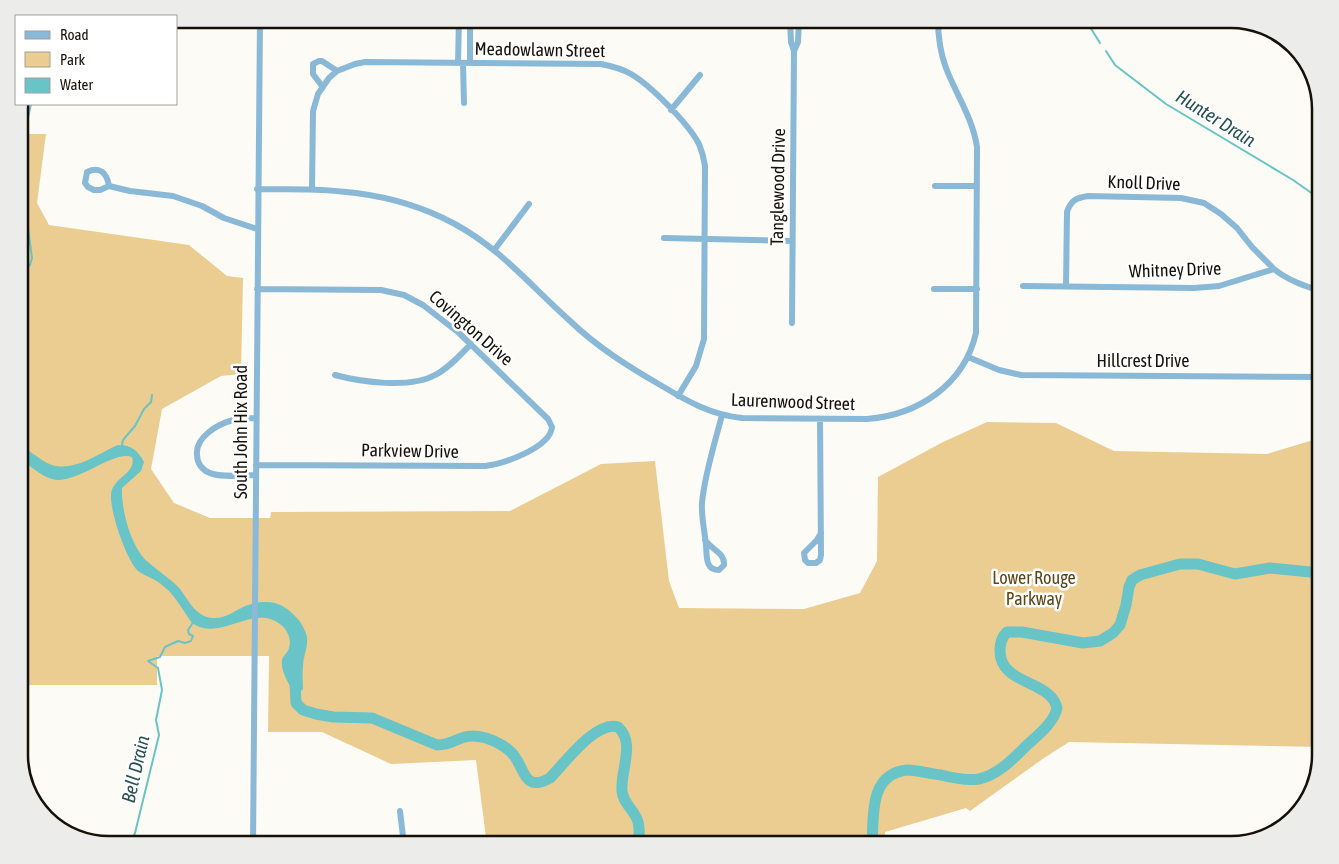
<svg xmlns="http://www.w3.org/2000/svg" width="1339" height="864" viewBox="0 0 1339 864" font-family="'Asap Condensed',sans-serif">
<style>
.green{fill:#ebcd92}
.water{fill:#68c4c6}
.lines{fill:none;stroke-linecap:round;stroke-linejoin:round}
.stream{stroke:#68c4c6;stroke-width:2}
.river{stroke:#68c4c6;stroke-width:11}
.minor{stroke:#8ab8d7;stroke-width:6}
.labels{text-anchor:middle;stroke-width:5;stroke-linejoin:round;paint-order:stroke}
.street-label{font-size:18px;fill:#161108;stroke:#fff}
.park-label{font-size:18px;fill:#5c4616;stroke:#fff}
.water-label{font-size:19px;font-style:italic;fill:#275152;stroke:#fff}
.rim{fill:none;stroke:#161108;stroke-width:2.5}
</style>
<rect width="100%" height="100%" fill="#fdfbf5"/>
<!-- green -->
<path class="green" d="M19 134H46L37 203 49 225 189 245 227 276 243 278 241 374 221 376 162 409 151 469 174 503 210 518H270L271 512 510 511 601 464 655 461 669 581 679 608 804 609 860 593 877 561 878 477 943 442 987 422 1056 423 1114 451 1267 454 1320 438V747L1069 742 1044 758 970 811 966 808 885 832V845H487L476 760 391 764 322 732H268L269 656H157V685H19Z"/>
<!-- water -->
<path class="water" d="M118 445C132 445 138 451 144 462L141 471 122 488C121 509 131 548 148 562 158 571 171 579 180 589 189 601 196 617 213 618 227 619 236 609 248 605 267 599 282 601 296 617 301 622 305 629 307 637 308 648 303 656 303 667 302 674 303 682 303 689L296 696C291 688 280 671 282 661 282 656 288 653 289 648 292 639 287 629 280 624 252 603 221 643 192 623 185 613 178 601 170 592 165 587 158 581 151 578 147 576 142 574 138 571 126 559 110 512 111 495 112 477 137 474 132 457 112 450 76 486 52 479 39 475 30 465 19 458V446C31 450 40 461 52 465 75 472 99 453 118 445Z"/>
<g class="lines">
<!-- stream -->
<path class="stream" d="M1090 27 1100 43
M1106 51 1115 65 1166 104 1293 180 1320 199
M19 159 31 104
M19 162 32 258 30 265 19 274
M122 445 123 440 135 426 144 409 151 402 152 395
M130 845 135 833 159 735 156 720 162 690 158 668 148 661 160 657 165 647 178 641 185 643 191 641 193 636 189 634 188 630 194 621"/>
<!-- river -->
<path class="river" d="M295 683 296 703 303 710 316 714 333 717 372 718 437 745C458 745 459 731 486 738 496 741 509 748 515 757 525 771 525 792 550 778 564 764 596 720 618 727 636 743 620 771 622 791 623 804 635 810 638 822 640 829 639 838 639 845
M872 845C874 818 868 774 907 770 918 770 930 774 941 775 953 778 967 781 979 779 998 775 1013 759 1026 746 1037 736 1054 723 1057 708 1051 680 999 685 1000 650 1000 643 1002 637 1007 632H1022L1083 643 1100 641 1113 633 1120 625 1126 605 1129 587 1132 580 1140 575 1180 564H1198L1235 574 1270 568 1320 573"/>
<!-- minor -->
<path class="minor" d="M470 19V63
M790 19 791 42 794 51
M458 63 459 19
M463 63 464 103
M322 86 313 74V64L319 61H322L337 71
M671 110 700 75
M109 186C107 173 100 166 87 172L85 183 88 187 94 190H100L109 186 130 191 173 196 202 206 224 218 257 229
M935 186H977
M257 189C328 189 389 189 453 223 500 248 530 285 569 320 597 347 629 367 662 386 687 401 711 415 742 418L867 419C918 415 964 385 976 333L977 147C973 119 956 94 946 68 940 52 938 36 938 19
M312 189 313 111 318 94 329 78 337 71 355 64 365 62 601 64C611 66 621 68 631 74 650 85 688 123 699 144 702 151 704 159 705 166L704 339 696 366 678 396
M664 238 792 241
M495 249 529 204
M1023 286 1194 288 1219 286 1274 269C1287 280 1305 286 1320 291
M1066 286 1067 212C1071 200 1076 198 1088 196L1181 198 1204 203 1221 214 1237 228 1252 247 1274 269
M934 289H977
M792 323 794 51 798 42 799 19
M968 357 999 370 1021 375 1320 377
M335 375C361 382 410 389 435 375 449 368 460 355 471 344
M820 419 821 555 820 560 816 563H808L805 560 804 553 817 540 821 533
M256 465 485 466C503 464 550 448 552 427L548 419 459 333 423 305 404 295 381 290 257 289
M256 475C243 475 221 478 210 473 202 470 197 463 197 455 195 437 218 424 233 420 240 418 248 418 256 418
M705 540C712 550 725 553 724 565L719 570C705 570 707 556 706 546 705 532 701 517 702 503 704 477 715 442 722 415
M400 811 404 845
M253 845 260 19"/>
</g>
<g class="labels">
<!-- street labels -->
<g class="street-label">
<text transform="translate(540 50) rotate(1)" y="6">Meadowlawn Street</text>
<text transform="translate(1144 183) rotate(2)" y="6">Knoll Drive</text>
<text transform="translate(778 187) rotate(-89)" y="6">Tanglewood Drive</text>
<text transform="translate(1175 270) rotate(-2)" y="6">Whitney Drive</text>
<text transform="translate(471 328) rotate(41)" y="6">Covington Drive</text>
<text x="1143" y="367">Hillcrest Drive</text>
<text transform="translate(793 402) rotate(2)" y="6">Laurenwood Street</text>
<text transform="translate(241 432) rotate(-90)" y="6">South John Hix Road</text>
<text transform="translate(410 451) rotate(1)" y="6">Parkview Drive</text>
</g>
<!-- park labels -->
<g class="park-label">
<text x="1034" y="584">Lower Rouge<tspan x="1034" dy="21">Parkway</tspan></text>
</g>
<!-- water labels -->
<g class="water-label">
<text transform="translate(1216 118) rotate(32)" y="7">Hunter Drain</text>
<text transform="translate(135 769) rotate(-77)" y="7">Bell Drain</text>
</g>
</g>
<!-- crop -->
<path d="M0 0H1339V864H0ZM109 28H1231A81 81 0 0 1 1312 109V755A81 81 0 0 1 1231 836H109A81 81 0 0 1 28 755V109A81 81 0 0 1 109 28Z" fill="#ececeb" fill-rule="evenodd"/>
<path class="rim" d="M109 28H1231A81 81 0 0 1 1312 109V755A81 81 0 0 1 1231 836H109A81 81 0 0 1 28 755V109A81 81 0 0 1 109 28Z"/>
<!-- legend -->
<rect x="15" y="15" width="162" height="90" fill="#ffffff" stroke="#a2a09c"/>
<rect x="25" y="31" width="25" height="8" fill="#8ab8d7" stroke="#a2a09c"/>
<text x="60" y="40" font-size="15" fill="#161108">Road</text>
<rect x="25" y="52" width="25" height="15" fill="#ebcd92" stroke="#a2a09c"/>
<text x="60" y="65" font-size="15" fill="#161108">Park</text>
<rect x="25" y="78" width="25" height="15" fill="#68c4c6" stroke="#a2a09c"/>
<text x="60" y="90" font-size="15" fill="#161108">Water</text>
</svg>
